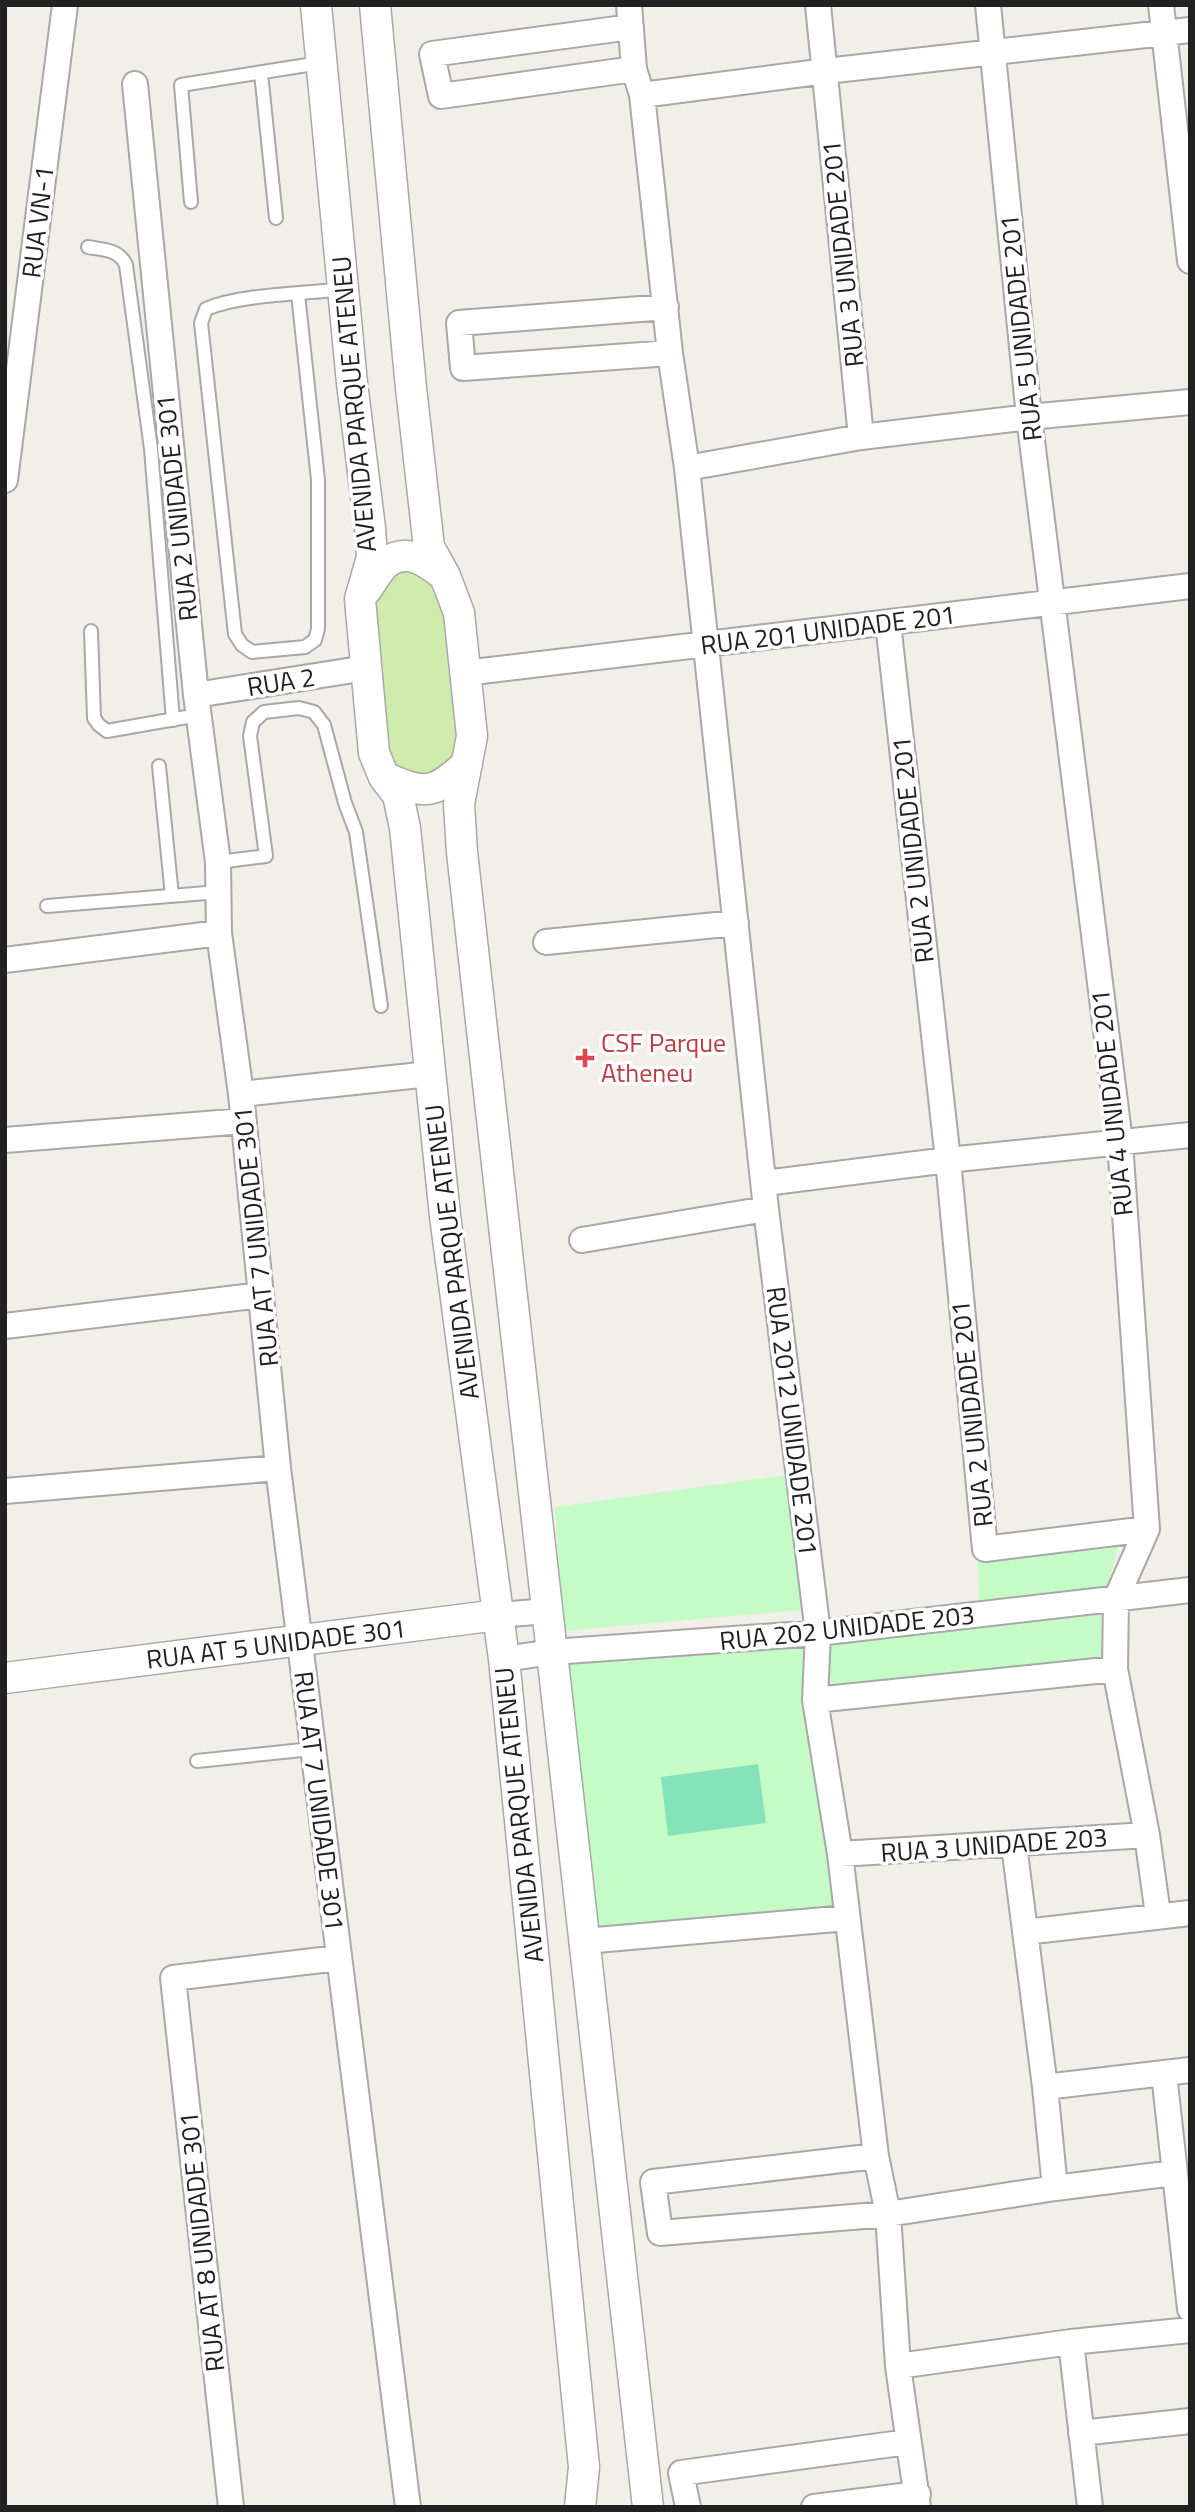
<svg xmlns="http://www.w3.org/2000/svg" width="1195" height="2512" viewBox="0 0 1195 2512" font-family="'Titillium Web',sans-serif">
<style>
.grass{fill:#cfecad}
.park{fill:#c5fbc7}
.pitch{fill:#85e2b9}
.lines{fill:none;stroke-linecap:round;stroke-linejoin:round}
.service-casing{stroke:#a8a8a8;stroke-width:16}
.minor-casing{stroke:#a8a8a8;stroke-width:28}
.tertiary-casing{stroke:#a8a8a8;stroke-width:33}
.service{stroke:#fff;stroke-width:12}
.minor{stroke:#fff;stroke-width:24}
.tertiary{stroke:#fff;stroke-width:30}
.health-dot{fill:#e0444e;stroke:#fff;stroke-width:2.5}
.labels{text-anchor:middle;stroke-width:7;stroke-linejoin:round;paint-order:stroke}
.street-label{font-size:26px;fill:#212121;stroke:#fff}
.health-label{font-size:26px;fill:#be3a42;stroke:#fff;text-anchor:start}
</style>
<rect width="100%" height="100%" fill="#f2eee8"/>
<!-- grass -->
<path class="grass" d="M399 566 441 583 461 739 454 760C423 777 417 784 387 760L370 590Z"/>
<!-- park -->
<path class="park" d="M785 1475 802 1610 563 1631 555 1507Z
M1120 1539 1107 1588 979 1600 978 1556Z
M1106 1606 1105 1659 829 1692 827 1644Z
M807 1639 837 1907 592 1929 566 1662Z"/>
<!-- pitch -->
<path class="pitch" d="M758 1764 766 1823 668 1836 661 1777Z"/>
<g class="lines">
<!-- service casing -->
<g class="service-casing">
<path id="service" d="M261 73 276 218
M191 202 181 85 320 63
M88 247C103 250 119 249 126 265L151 449 173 720
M298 294 318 480V629L315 640 305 647 252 652 242 645 235 634 201 323 206 309C240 294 305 294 344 289
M91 631 94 718 99 725 107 731 198 715
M159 766 172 896
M218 862 266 856 250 736 253 722 264 712 299 708 314 712 324 725 345 803 356 832 381 1006
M47 906 219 892
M197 1761 312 1749"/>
</g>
<!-- minor casing -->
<g class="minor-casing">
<path id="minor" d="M629 5 634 69 642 95 670 353 687 468 766 1209 818 1633 815 1700 840 1854 876 2156 888 2214 898 2366 918 2507
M818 5 861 437
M988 5 1029 417 1120 1142 1147 1529 1116 1599 1115 1669 1147 1835 1158 1915
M1161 5 1190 261
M631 27 432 54 441 96 634 69
M135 84 196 695 218 862 219 933 241 1094 278 1468 408 2507
M642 95 826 71 1190 30
M666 307 459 323 463 368 670 353
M687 468 861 437 1029 417 1190 402
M5 480 65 5
M888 623 948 1160 985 1549 1147 1529
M465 673 1190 586
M196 695 366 668
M546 942 736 923
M5 960 219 933
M241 1094 430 1074
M5 1140 244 1121
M765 1183 948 1160 1190 1135
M582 1240 766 1209
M5 1326 261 1295
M5 1491 278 1468
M498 1615 547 1611
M504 1659 552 1652 818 1633 1190 1590
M815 1700 1115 1669
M1014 1845 1045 2087 1055 2188
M840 1854 1147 1835
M1025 1932 1190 1913
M585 1941 847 1918
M1164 2074 1190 2309
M1045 2087 1190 2070
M876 2156 653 2182 660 2233 888 2214 1055 2188 1174 2173
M1071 2342 1090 2507
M898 2366 1071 2342 1190 2330
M1081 2433 1190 2421
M231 2507 173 1978 338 1958
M688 2507 681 2473 908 2442
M814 2507 918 2494"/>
</g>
<!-- tertiary casing -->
<g class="tertiary-casing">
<path id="tertiary" d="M316 5 352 383 370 528 372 557 360 599 374 753 384 777 398 795 405 828 445 1216 504 1659 584 2467 580 2507
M375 5 411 388 429 547 445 576 459 613 472 736 459 804 462 852 648 2507
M366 590C372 582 378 570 386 563 408 546 428 563 445 576
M384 777C425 795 433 795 467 764
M5 1678 498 1615"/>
</g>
<!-- service -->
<use href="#service" class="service"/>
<!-- minor -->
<use href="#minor" class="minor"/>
<!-- tertiary -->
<use href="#tertiary" class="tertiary"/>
</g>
<!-- markers -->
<path class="health-dot" d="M581.5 1047.5h7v7h7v7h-7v7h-7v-7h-7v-7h7z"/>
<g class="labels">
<!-- street labels -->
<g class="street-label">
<text transform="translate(38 222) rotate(-83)" y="9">RUA VN-1</text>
<text transform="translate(843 254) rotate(-96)" y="9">RUA 3 UNIDADE 201</text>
<text transform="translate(1021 328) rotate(-96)" y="9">RUA 5 UNIDADE 201</text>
<text transform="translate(354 404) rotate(-95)" y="9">AVENIDA PARQUE ATENEU</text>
<text transform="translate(177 508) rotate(-96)" y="9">RUA 2 UNIDADE 301</text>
<text transform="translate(828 630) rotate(-7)" y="9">RUA 201 UNIDADE 201</text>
<text transform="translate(281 682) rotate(-9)" y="9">RUA 2</text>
<text transform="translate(913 850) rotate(-96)" y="9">RUA 2 UNIDADE 201</text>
<text transform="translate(1112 1103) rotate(-96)" y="9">RUA 4 UNIDADE 201</text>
<text transform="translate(256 1237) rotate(-96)" y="9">RUA AT 7 UNIDADE 301</text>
<text transform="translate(452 1252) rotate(-97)" y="9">AVENIDA PARQUE ATENEU</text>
<text transform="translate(972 1414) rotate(-96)" y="9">RUA 2 UNIDADE 201</text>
<text transform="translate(792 1421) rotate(83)" y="9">RUA 2012 UNIDADE 201</text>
<text transform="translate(847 1628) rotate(-6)" y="9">RUA 202 UNIDADE 203</text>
<text transform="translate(276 1644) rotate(-7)" y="9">RUA AT 5 UNIDADE 301</text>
<text transform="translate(319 1801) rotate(83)" y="9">RUA AT 7 UNIDADE 301</text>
<text transform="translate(519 1815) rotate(-96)" y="9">AVENIDA PARQUE ATENEU</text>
<text transform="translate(994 1845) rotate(-4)" y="9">RUA 3 UNIDADE 203</text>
<text transform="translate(202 2242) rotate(-96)" y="9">RUA AT 8 UNIDADE 301</text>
</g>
<!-- health labels -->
<g class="health-label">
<text x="601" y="1052">CSF Parque<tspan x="601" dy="30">Atheneu</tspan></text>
</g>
</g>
<!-- border -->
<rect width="1195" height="2512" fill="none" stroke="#212121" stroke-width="14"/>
</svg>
